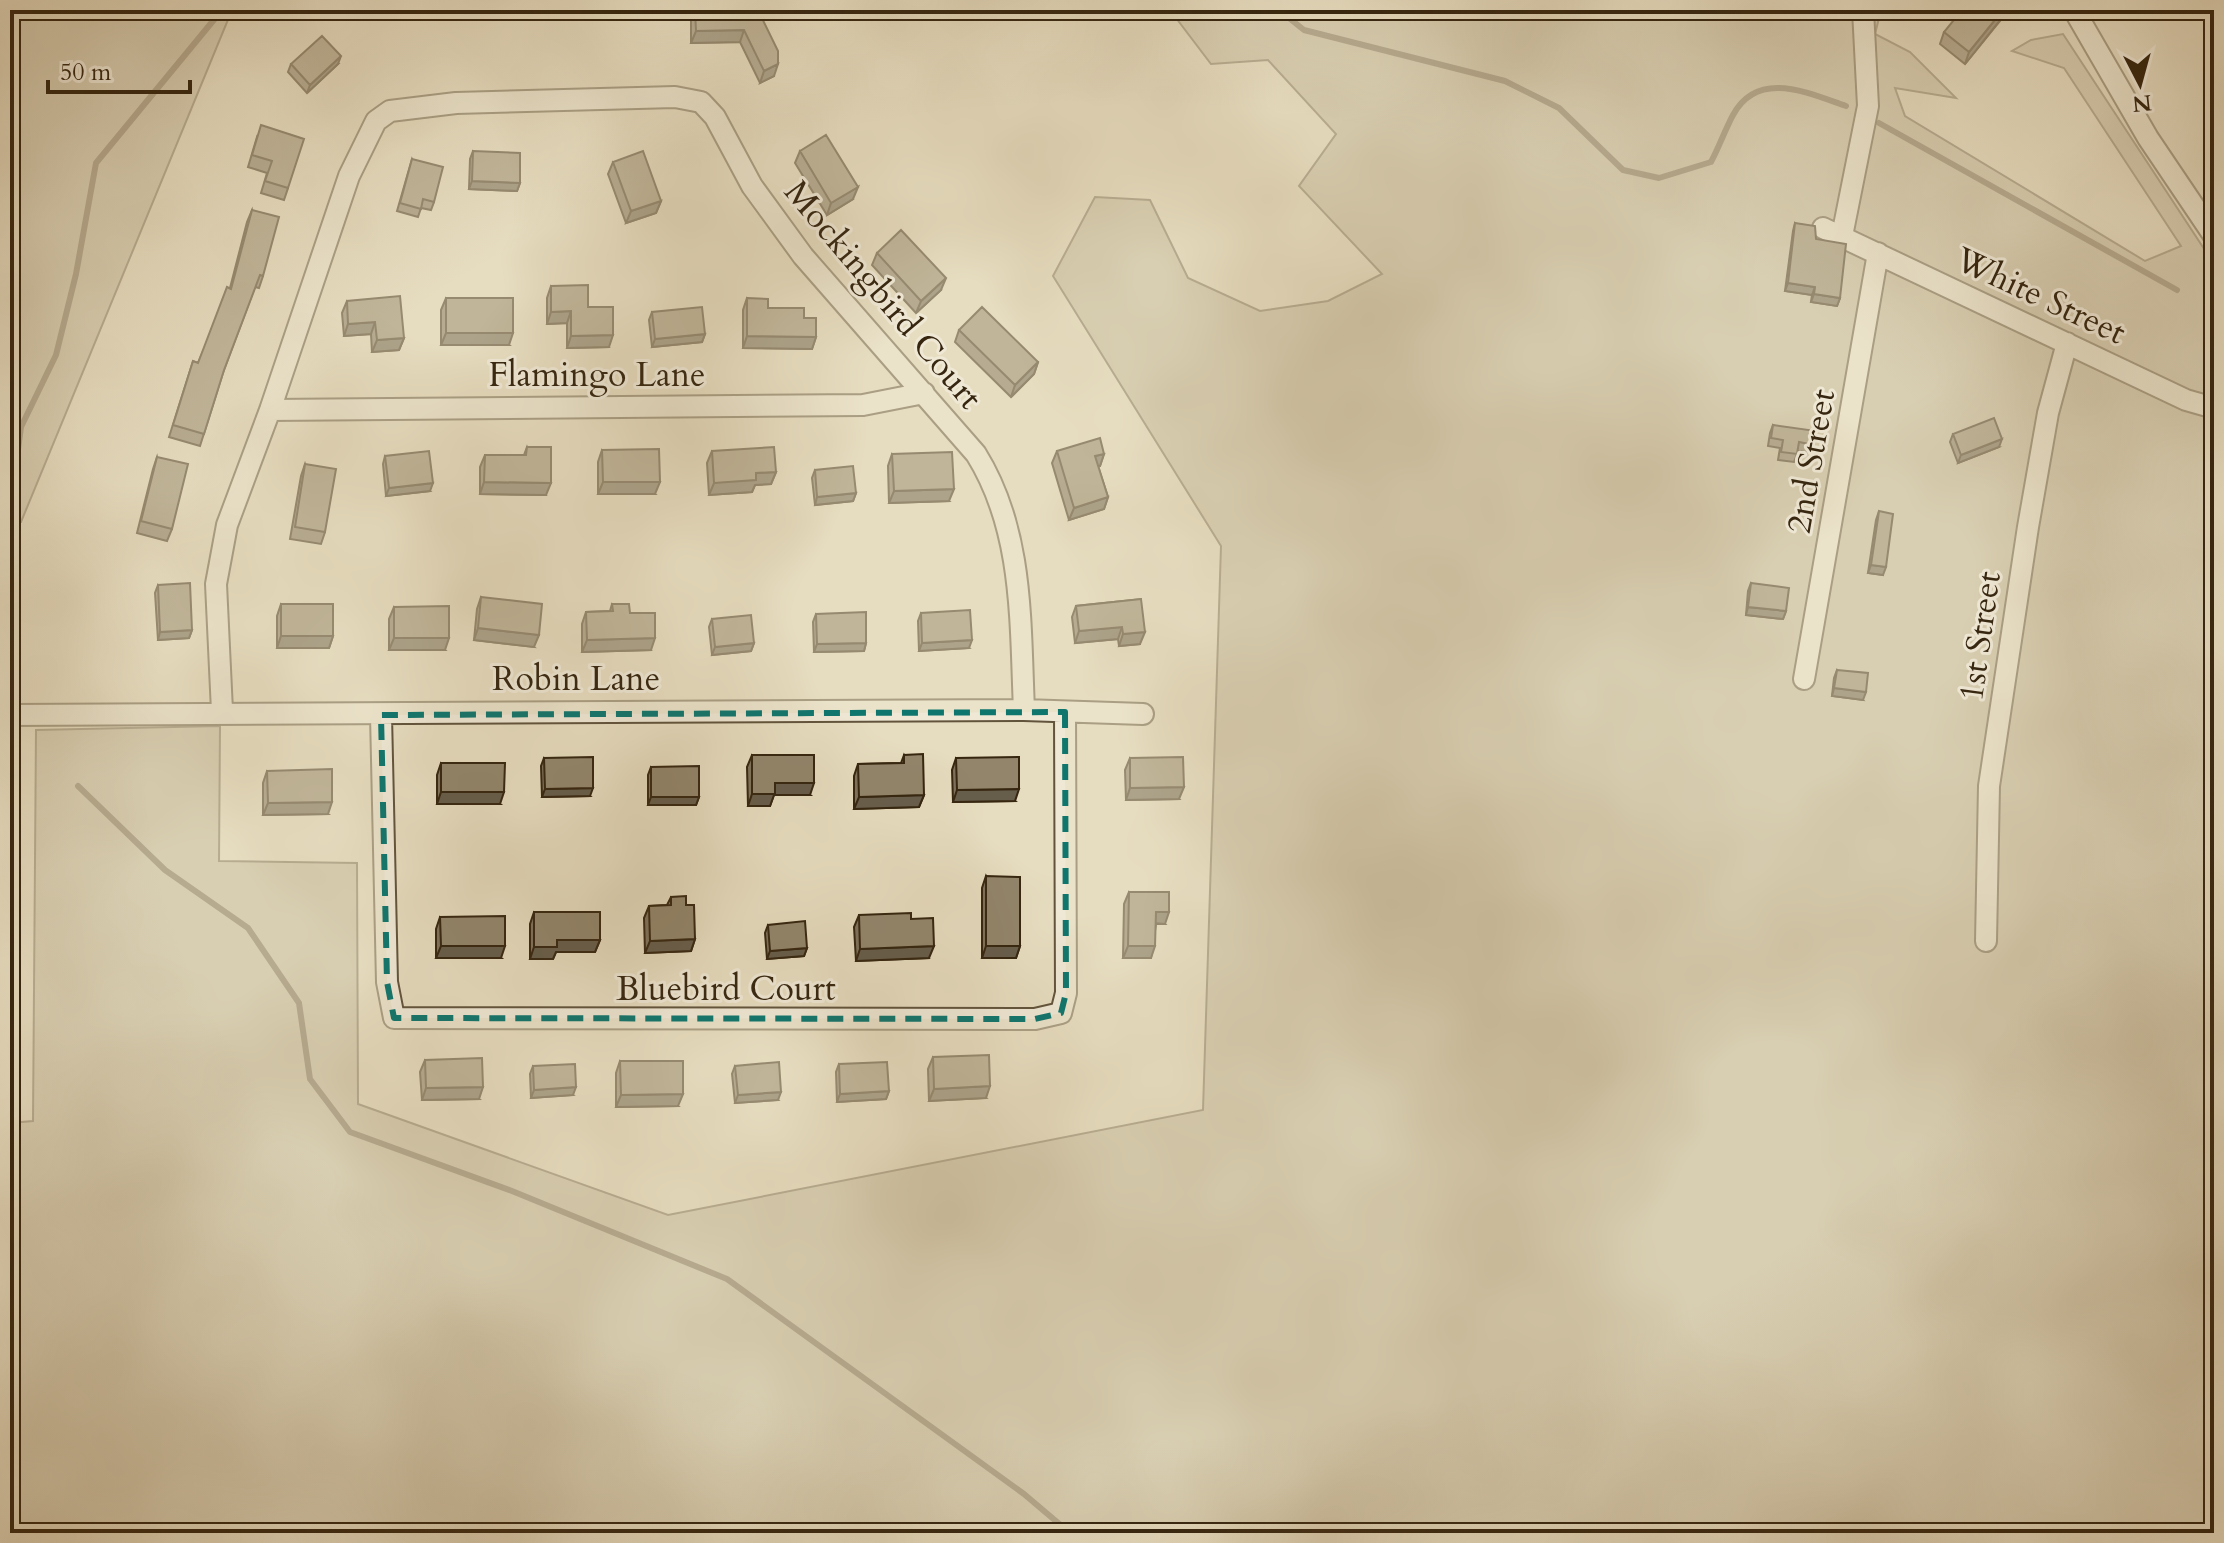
<svg xmlns="http://www.w3.org/2000/svg" width="2224" height="1543" viewBox="0 0 2224 1543" font-family="Cardo,serif">
<style>
.green{fill:#c8bda1;stroke:#7f7258;stroke-width:2}
.lines{fill:none;stroke-linecap:round;stroke-linejoin:round}
.stream{stroke:#7c6e56;stroke-width:6}
.minor-casing{stroke:#62543c;stroke-width:24}
.minor{stroke:#efe8d5;stroke-width:20}
.wall{fill:#7e725c;stroke:#362610;stroke-width:2}
.shaded-wall{fill:#665d4b;stroke:#362610;stroke-width:2}
.building{fill:#92856b;stroke:#362610;stroke-width:2}
.marked{fill:none;stroke:#0f766e;stroke-width:6;stroke-dasharray:16 10;stroke-linejoin:round}
.labels{text-anchor:middle;stroke-width:6;stroke-linejoin:round;paint-order:stroke}
.street-label{font-size:34px;fill:#362610;stroke:#efe8d5}
</style>
<rect width="100%" height="100%" fill="#e6dcbf"/>
<filter id="stains"><feTurbulence type="fractalNoise" baseFrequency=".0025" numOctaves="4"/><feColorMatrix values="0 0 0 0 .2 0 0 0 0 .09 0 0 0 0 .02 0 0 0 .5 -.17"/></filter>
<radialGradient id="worn" r=".72"><stop offset=".6" stop-color="#630" stop-opacity="0"/><stop offset="1" stop-color="#630" stop-opacity=".3"/></radialGradient>
<!-- green -->
<path class="green" d="M10 10H232L21 522H10Z
M1170 10H1881L1875 34 1910 52 1956 98 1895 88 1905 116 2145 261 2181 246 2064 68 2012 51 2031 40 2063 34 2214 264V1533H10V1123L33 1121 36 730 220 726 219 861 357 863 358 1104 668 1215 1203 1110 1221 546 1053 276 1095 197 1150 200 1188 278 1260 311 1328 301 1382 274 1299 186 1336 134 1268 60 1211 64Z"/>
<g class="lines">
<!-- stream -->
<path class="stream" d="M1279 10 1304 30 1505 81 1559 108 1623 170 1659 178 1711 162C1719 147 1725 130 1733 115 1758 69 1808 93 1846 106
M1879 123 2177 290
M12 494 21 427 56 355 76 274 96 163 222 10
M78 786 165 870 248 928 299 1003 310 1079 350 1132 512 1191 727 1279 1024 1494 1070 1533"/>
<!-- minor casing -->
<g class="minor-casing">
<path id="minor" d="M2074 10 2148 138 2214 236
M1823 228 2186 400 2214 408
M1842 236 1868 106 1863 10
M270 410 863 405 924 393
M1804 679 1878 253
M222 711 216 584 227 525 270 410 349 176 376 121 390 111 456 103 675 97 701 102 715 117 752 186 803 256 976 454C1024 531 1020 622 1024 710
M10 715 1024 710 1143 714
M381 715 387 982 394 1018 1035 1019 1061 1013 1066 993 1065 712
M1986 941 1989 786 2028 527 2048 413 2067 343"/>
</g>
<!-- minor -->
<use href="#minor" class="minor"/>
</g>
<!-- wall -->
<path class="wall" d="M691 10H758L774 76 760 83 740 42 691 43Z
M2008 11 1965 64 1940 44 1944 32Z
M291 64H338L307 93 288 72Z
M257 137 288 188 284 200 261 193 267 173 248 167Z
M473 151 520 183 517 191 469 189 470 159Z
M800 151 853 199 827 215 795 163Z
M412 159 434 202 431 210 421 208 418 217 397 211Z
M613 162 661 201 656 213 626 223 608 174Z
M252 210 263 276 259 288 255 287 223 373 200 446 169 437 193 361 198 363 230 288 247 222Z
M1795 223 1816 239 1840 298 1837 306 1811 302 1812 295 1785 291 1793 231Z
M877 253 941 290 916 313 872 265Z
M551 286 588 307 609 347 567 348V323L547 324V298Z
M446 298 509 345H441V310Z
M747 298 768 308 816 337 812 349 743 348V310Z
M347 301 404 338 399 350 372 352 371 334 344 336 342 313Z
M652 312 705 334 702 342 652 347 649 320Z
M959 330 1038 362 1034 374 1011 397 955 342Z
M1773 425 1814 445 1811 453 1798 451 1794 462 1778 460 1780 448 1768 446 1770 433Z
M1953 434 1999 447 1958 463 1950 442Z
M527 447 546 495 480 494V467L485 455H524Z
M602 450 655 494H598V462Z
M712 451 776 472 771 484 755 485 752 492 709 495 707 463Z
M1057 451 1104 454 1100 466H1098L1108 497 1104 509 1069 520 1052 463Z
M892 454 949 501 889 503 888 466Z
M385 456 430 491 386 496 383 464Z
M157 457 172 529 167 541 137 533 153 469Z
M305 464 325 532 321 544 290 539 301 476Z
M815 470 856 493 853 501 815 505 812 478Z
M1879 511 1883 575 1868 573 1876 520Z
M1751 583 1786 611 1783 619 1746 615 1748 591Z
M158 585 192 630 189 638 158 640 155 593Z
M481 597 534 647 474 640 477 609Z
M1141 599 1140 644 1119 646 1118 639 1075 643 1072 617 1076 606Z
M281 604 333 636 329 648H277V616Z
M612 604 630 613 651 650 582 652V624L586 612 610 611Z
M394 607 445 650H389V619Z
M921 613 969 648 919 651 918 621Z
M816 614 866 643 864 651 814 652 813 622Z
M712 619 754 643 751 651 712 655 709 627Z
M1837 670 1863 700 1832 696 1834 678Z
M752 755 810 795H774L770 806H748L747 767Z
M904 755 924 795 919 807 854 809V776L858 764 901 763Z
M544 758 590 796 542 797 541 766Z
M956 758 1015 801 953 802 952 770Z
M1130 758 1179 799 1126 800 1125 770Z
M441 763 500 804H437V775Z
M651 767 699 797 696 805H648V775Z
M267 771 328 814 263 815V783Z
M986 876 1020 946 1016 958H982V888Z
M1129 892 1165 924H1156L1151 958H1123L1124 904Z
M671 897 686 905 695 939 691 951 645 953 644 918 649 906 667 905Z
M534 912 600 940 595 952H556L553 959H530V924Z
M859 915 911 919 929 958 856 961 854 927Z
M440 917 501 958H436V929Z
M768 925 807 948 804 956 767 959 765 933Z
M933 1057 986 1098 929 1101 928 1069Z
M425 1060 479 1099 422 1100 420 1072Z
M620 1061 678 1106 616 1107V1073Z
M839 1064 889 1091 886 1099 837 1102 836 1072Z
M533 1066 573 1095 531 1098 530 1074Z
M735 1066 778 1100 735 1103 732 1074Z"/>
<!-- shaded-wall -->
<path class="shaded-wall" d="M2003 10H2008L1965 64 1969 52Z
M744 30 740 42 691 43 696 31Z
M341 56 338 64 307 93 310 85Z
M778 64 774 76 760 83 764 71Z
M472 181 520 183 517 191 469 189Z
M858 187 853 199 827 215 831 203Z
M661 201 656 213 626 223 631 211Z
M946 278 941 290 916 313 921 301Z
M1788 283 1815 287 1812 295 1785 291Z
M1814 294 1840 298 1837 306 1811 302Z
M571 311 567 323 547 324 551 312Z
M375 322 371 334 344 336 348 324Z
M446 333H513L509 345H441Z
M705 334 702 342 652 347 655 339Z
M613 335 609 347 567 348 571 336Z
M747 336 816 337 812 349 743 348Z
M404 338 399 350 372 352 377 340Z
M1038 362 1034 374 1011 397 1015 385Z
M2002 439 1999 447 1958 463 1961 455Z
M1104 454 1100 466 1091 468 1095 456Z
M776 472 771 484 755 485 752 492 709 495 714 483 756 473Z
M484 482 551 483 546 495 480 494Z
M603 482H660L655 494H598Z
M433 483 430 491 386 496 389 488Z
M954 489 949 501 889 503 894 491Z
M856 493 853 501 815 505 817 497Z
M1108 497 1104 509 1069 520 1074 508Z
M1871 565 1886 567 1883 575 1868 573Z
M1748 607 1786 611 1783 619 1746 615Z
M1122 627 1118 639 1075 643 1079 631Z
M478 628 539 635 534 647 474 640Z
M192 630 189 638 158 640 160 632Z
M1145 632 1140 644 1119 646 1123 634Z
M281 636H333L329 648H277Z
M394 638H449L445 650H389Z
M655 638 651 650 582 652 587 640Z
M972 640 969 648 919 651 922 643Z
M754 643 751 651 712 655 715 647Z
M866 643 864 651 814 652 817 644Z
M1834 688 1866 692 1863 700 1832 696Z
M775 783H814L810 795H774L770 806H748L752 794Z
M1184 787 1179 799 1126 800 1130 788Z
M593 788 590 796 542 797 545 789Z
M1019 789 1015 801 953 802 957 790Z
M441 792H504L500 804H437Z
M924 795 919 807 854 809 859 797Z
M651 797H699L696 805H648Z
M332 802 328 814 263 815 268 803Z
M1156 912H1169L1165 924 1152 923Z
M695 939 691 951 645 953 650 941Z
M557 940H600L595 952H556L553 959H530L534 947Z
M441 946H505L501 958H436Z
M934 946 929 958 856 961 860 949Z
M986 946H1020L1016 958H982Z
M1128 946H1155L1151 958H1123Z
M807 948 804 956 767 959 770 951Z
M990 1086 986 1098 929 1101 934 1089Z
M483 1087 479 1099 422 1100 426 1088Z
M576 1087 573 1095 531 1098 534 1090Z
M889 1091 886 1099 837 1102 840 1094Z
M781 1092 778 1100 735 1103 738 1095Z
M683 1094 678 1106 616 1107 621 1095Z"/>
<!-- building -->
<path class="building" d="M695 10H758L778 51V64L764 71 744 30 696 31Z
M1962 10H2003L1969 52 1944 32Z
M322 36 341 56 310 85 291 64Z
M261 125 304 139 288 188 265 181 272 161 252 155Z
M826 135 858 187 831 203 800 151Z
M473 151 520 153V183L472 181Z
M643 151 661 201 631 211 613 162Z
M412 159 443 167 434 202 423 199 421 209 400 203Z
M252 210 279 217 263 276 260 275 224 370 204 434 173 425 193 361 198 363 227 287 231 289Z
M1795 223 1815 226 1816 239 1846 244 1840 298 1814 294 1815 287 1788 283Z
M901 230 946 278 921 301 877 253Z
M588 285V307H613V335L571 336V311L551 312V286Z
M400 296 404 338 377 340 375 322 348 324 347 301Z
M446 298H513V333H446Z
M747 298 768 299V308H804V318H816V337L747 336Z
M702 307 705 334 655 339 652 312Z
M982 307 1038 362 1015 385 959 330Z
M1994 418 2002 439 1961 455 1953 434Z
M1773 425 1816 431 1814 445 1799 442 1797 454 1781 452 1783 440 1771 438Z
M1100 438 1104 454 1095 456 1108 497 1074 508 1057 451Z
M527 447H551V483L484 482 485 455H526Z
M774 447 776 472 756 473V480L714 483 712 451Z
M659 449 660 482H603L602 450Z
M429 451 433 483 389 488 385 456Z
M952 452 954 489 894 491 892 454Z
M157 457 188 464 172 529 141 521Z
M305 464 336 469 325 532 295 527Z
M853 466 856 493 817 497 815 470Z
M1879 511 1893 514 1886 567 1871 565Z
M190 583 192 630 160 632 158 585Z
M1751 583 1789 588 1786 611 1748 607Z
M481 597 542 604 539 635 478 628Z
M1141 599 1145 632 1123 634 1122 627 1079 631 1076 606Z
M281 604H333V636H281Z
M612 604H629L630 613H655V638L587 640 586 612 613 611Z
M449 606V638H394V607Z
M970 610 972 640 922 643 921 613Z
M866 612V643L817 644 816 614Z
M751 615 754 643 715 647 712 619Z
M1837 670 1868 673 1866 692 1834 688Z
M923 754 924 795 859 797 858 764 904 763V755Z
M752 755H814V783H775V794H752Z
M593 757V788L545 789 544 758Z
M1019 757V789L957 790 956 758Z
M1183 757 1184 787 1130 788V758Z
M441 763H505L504 792H441Z
M699 766V797H651V767Z
M332 769V802L268 803 267 771Z
M986 876 1020 877V946H986Z
M1129 892H1169V912H1156L1155 946H1128Z
M686 896V905H694L695 939 650 941 649 906 671 905V897Z
M534 912H600V940H557V947H534Z
M911 913V919L933 918 934 946 860 949 859 915Z
M505 916V946H441L440 917Z
M805 921 807 948 770 951 768 925Z
M989 1055 990 1086 934 1089 933 1057Z
M482 1058 483 1087 426 1088 425 1060Z
M620 1061H683V1094L621 1095Z
M779 1062 781 1092 738 1095 735 1066Z
M887 1062 889 1091 840 1094 839 1064Z
M575 1064 576 1087 534 1090 533 1066Z"/>
<!-- marked area -->
<path d="M0 0H2224V1543H0ZM1065 712 1066 993 1061 1013 1035 1019 394 1018 387 982 381 715Z" fill="#e6dcbf" fill-opacity=".55" fill-rule="evenodd"/>
<path class="marked" d="M1065 712 1066 993 1061 1013 1035 1019 394 1018 387 982 381 715Z"/>
<g class="labels">
<!-- street labels -->
<g class="street-label">
<text transform="translate(884 294) rotate(50)" y="12">Mockingbird Court</text>
<text transform="translate(2041 295) rotate(25)" y="12">White Street</text>
<text x="597" y="386">Flamingo Lane</text>
<text transform="translate(1810 461) rotate(-80)" y="12">2nd Street</text>
<text transform="translate(1979 636) rotate(-82)" y="12">1st Street</text>
<text x="576" y="690">Robin Lane</text>
<text x="726" y="1000">Bluebird Court</text>
</g>
</g>
<!-- margin -->
<rect width="2224" height="1543" fill="none" stroke="#e6dcbf" stroke-width="40"/>
<rect x="12" y="12" width="2200" height="1519" fill="none" stroke="#362610" stroke-width="4"/>
<rect x="20" y="20" width="2184" height="1503" fill="none" stroke="#362610" stroke-width="2"/>
<!-- north arrow -->
<g transform="translate(2140 84) rotate(174)" stroke="#efe8d5" stroke-width="6" paint-order="stroke">
<path d="M0-6L14 30L0 20L-14 30Z" fill="#362610"/>
<text y="-12" font-size="22" font-weight="bold" text-anchor="middle" fill="#362610">N</text>
</g>
<!-- scale -->
<path d="M48 80v12h142v-12" fill="none" stroke="#362610" stroke-width="4"/>
<text x="60" y="80" font-size="24" fill="#362610" stroke="#efe8d5" stroke-width="6" paint-order="stroke">50 m</text>
<rect width="100%" height="100%" filter="url(#stains)"/>
<rect width="100%" height="100%" fill="url(#worn)"/>
</svg>
